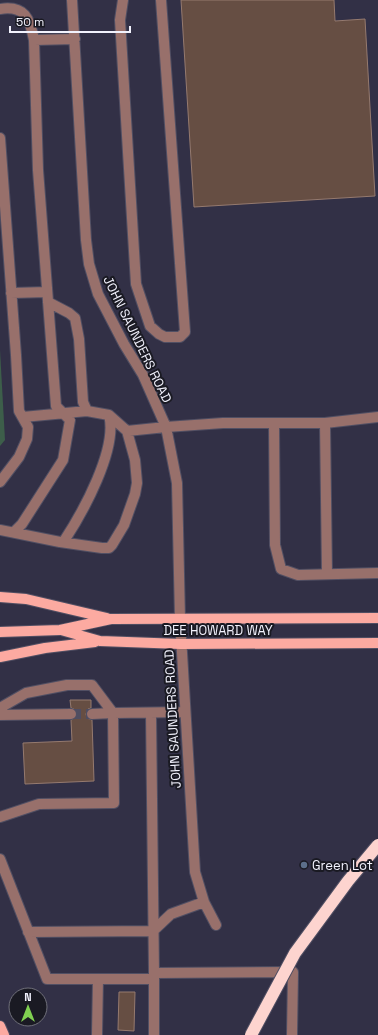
<svg xmlns="http://www.w3.org/2000/svg" width="378" height="1035" viewBox="0 0 378 1035" font-family="'Space Grotesk',sans-serif">
<style>
.green{fill:#3d5e4a}
.building{fill:#664e43;stroke:#957a6f}
.lines{fill:none;stroke-linecap:round;stroke-linejoin:round}
.minor-tunnel{stroke:#4f4d61;stroke-width:10;stroke-dasharray:10 5;stroke-linecap:butt}
.minor-casing{stroke:#514f63;stroke-width:12}
.major-casing{stroke:#514f63;stroke-width:12}
.minor{stroke:#98706b;stroke-width:10}
.major{stroke:#fcaaa1;stroke-width:10}
.highway-bridge-casing{stroke:#514f63;stroke-width:14;stroke-linecap:butt}
.highway-bridge{stroke:#fdd4cf;stroke-width:12}
.service-dot{fill:#5c6f8a;stroke:#1a1a23;stroke-width:1.5}
.labels{text-anchor:middle;stroke-width:4;stroke-linejoin:round;paint-order:stroke}
.street-label{font-size:13px;fill:#f2f2fd;stroke:#1a1a23}
.poi-label{font-size:13px;fill:#f2f2fd;stroke:#1a1a23;text-anchor:start}
</style>
<rect width="100%" height="100%" fill="#323046"/>
<!-- green -->
<path class="green" d="M0 350 5 440 0 446Z"/>
<!-- building -->
<path class="building" d="M181 0H334L335 21 365 19 375 196 194 207Z
M70 700H91V708L88 709 86 714 87 718 92 720 94 781 25 784 23 743 72 741 71 720 76 717 77 714 74 709 71 708Z
M119 992H135L134 1031 118 1030Z"/>
<g class="lines">
<!-- minor-tunnel -->
<path class="minor-tunnel" d="M71 714H92"/>
<!-- minor casing -->
<g class="minor-casing">
<path id="minor" d="M72 0 86 240 89 264 98 294 124 344 143 375 166 427 177 483 180 619 195 872 204 902 216 925
M123 0 120 20 136 284 150 326 159 334 165 337H180L185 332 161 0
M0 9C25 5 30 19 34 40L38 170 56 406 70 420 63 460 22 524 14 532
M34 40 75 39
M0 138 16 355 19 411 28 427 27 439 19 457 0 482
M11 293 47 292
M48 302 69 313 75 318 79 339 83 402 87 411
M23 417 87 411 109 415 127 431 135 460 137 483 135 494 124 525 112 545 109 548H102L60 542
M274 423H325L327 574
M325 423 378 417
M127 431 166 427 223 423H274L275 545 281 569 298 575 378 573
M0 530 60 542 64 541C83 512 118 449 109 415
M0 708 26 693 67 685H92L113 713
M151 713 154 973 293 972 292 1035
M92 714 113 713
M0 715 71 714
M0 817 39 804 114 803 113 713 185 712
M0 859 47 979H154
M28 932 153 931 171 914 204 902
M154 973V1035
M97 1035 98 979"/>
</g>
<!-- major casing -->
<g class="major-casing">
<path id="major" d="M0 597 26 599 107 618
M61 630 100 641 181 644 378 643
M0 632 60 630 111 619 378 618
M0 657 45 648 95 642
M0 1026 4 1035"/>
</g>
<!-- minor -->
<use href="#minor" class="minor"/>
<!-- major -->
<use href="#major" class="major"/>
<!-- highway-bridge casing -->
<g class="highway-bridge-casing">
<path id="highway-bridge" d="M251 1035 295 953 348 881 378 845"/>
</g>
<!-- highway-bridge -->
<use href="#highway-bridge" class="highway-bridge"/>
</g>
<!-- markers -->
<circle class="service-dot" cx="304" cy="865" r="4"/>
<g class="labels">
<!-- street labels -->
<g class="street-label">
<text transform="translate(138 339) rotate(64)" y="5">JOHN SAUNDERS ROAD</text>
<text x="218" y="635">DEE HOWARD WAY</text>
<text transform="translate(172 719) rotate(-93)" y="5">JOHN SAUNDERS ROAD</text>
</g>
<!-- poi labels -->
<g class="poi-label">
<text x="312" y="870">Green Lot</text>
</g>
</g>
<!-- north arrow -->
<g transform="translate(28 1007)"><circle r="19" fill="#1a1a23" stroke="#70707a"/>
<path d="M0-3L7 15L0 10L-7 15Z" fill="#80d051"/>
<text y="-6" font-size="11" font-weight="bold" text-anchor="middle" fill="#f2f2fd">N</text>
</g>
<!-- scale -->
<path d="M10 26v6h120v-6" fill="none" stroke="#f2f2fd" stroke-width="2"/>
<text x="16" y="26" font-size="12" fill="#f2f2fd" stroke="#1a1a23" stroke-width="3" paint-order="stroke">50 m</text>
</svg>
